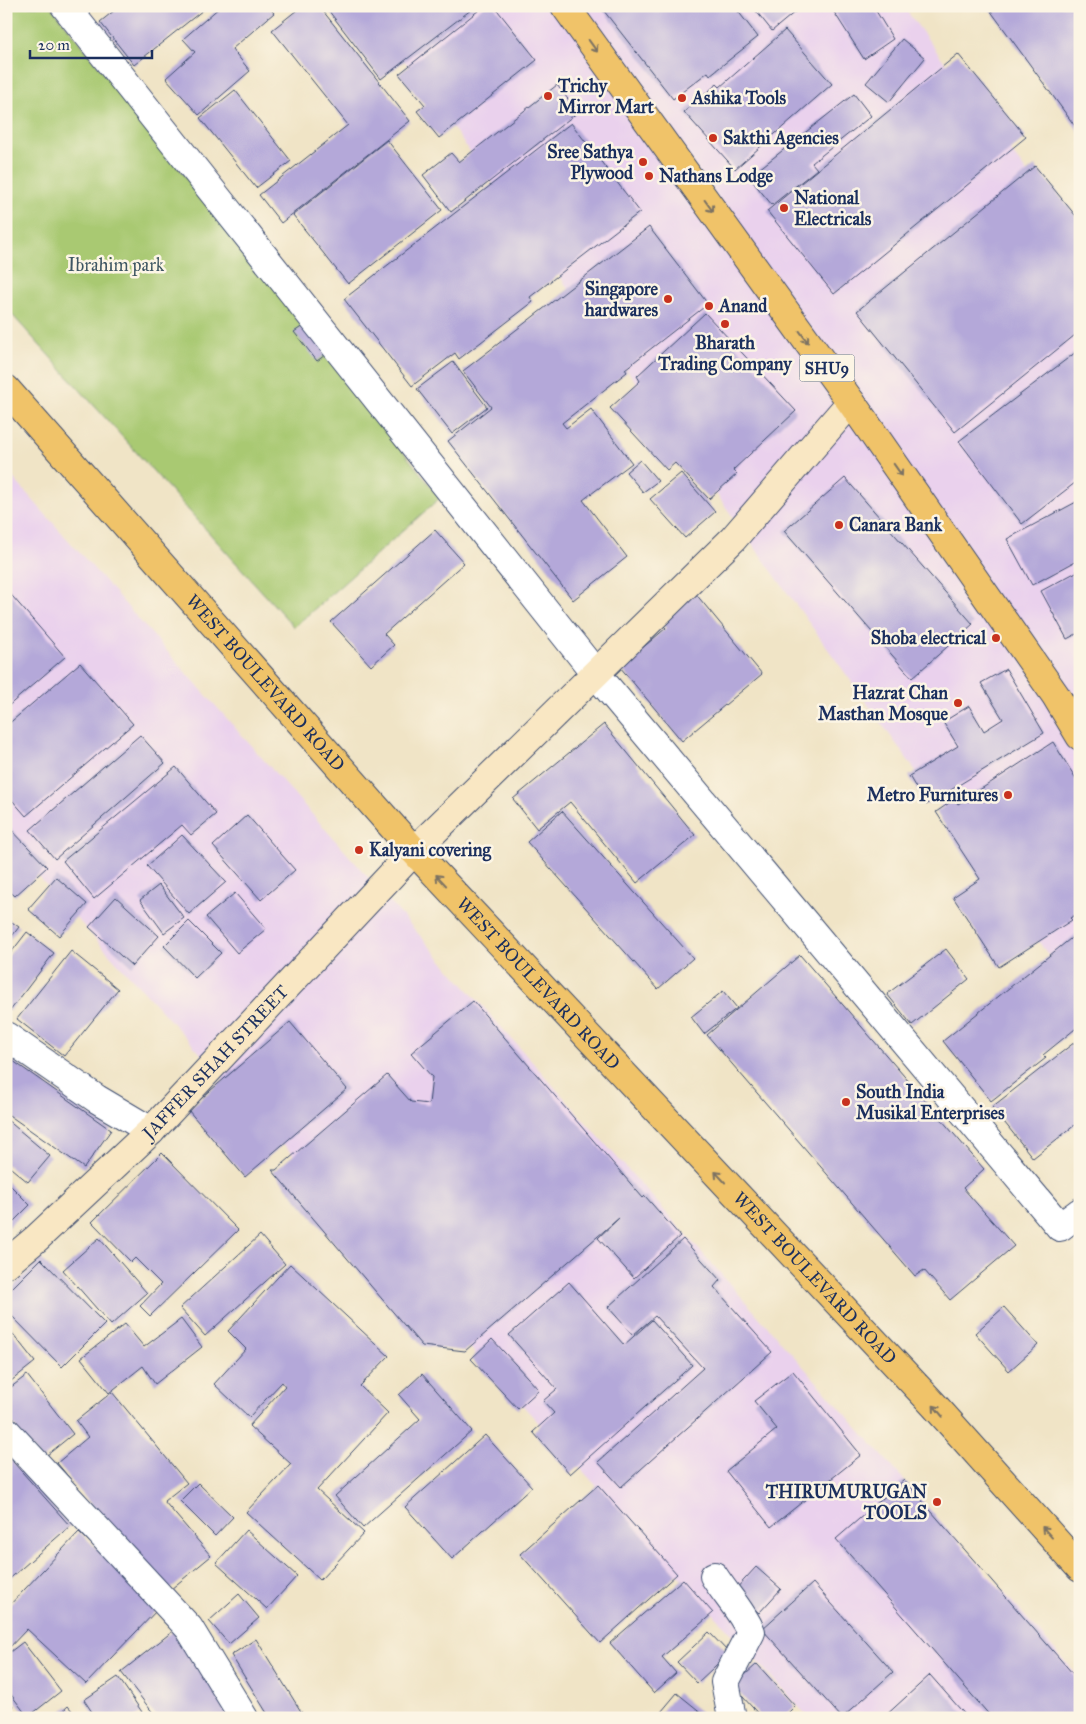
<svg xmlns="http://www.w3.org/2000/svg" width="1086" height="1724" viewBox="0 0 1086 1724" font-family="'IM FELL Great Primer',serif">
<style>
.built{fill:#ead1ed}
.green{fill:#a9c972;stroke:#627c68}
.building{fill:#b4a8d9}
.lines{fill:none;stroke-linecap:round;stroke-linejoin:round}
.street-casing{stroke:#3b4a6e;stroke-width:30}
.secondary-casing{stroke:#3b4a6e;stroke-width:30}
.primary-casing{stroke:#3b4a6e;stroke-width:30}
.street{stroke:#fff;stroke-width:28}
.secondary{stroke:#f9e7c3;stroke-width:28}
.primary{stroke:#f0c369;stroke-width:28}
.oneway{stroke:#7b7263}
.poi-dot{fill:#c8321e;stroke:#fcf5e5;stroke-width:2}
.labels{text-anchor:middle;stroke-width:5;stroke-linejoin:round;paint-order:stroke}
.shield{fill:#fcf5e5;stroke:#5e6a86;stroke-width:1}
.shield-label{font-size:16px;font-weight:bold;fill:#1b2f5e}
.poi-label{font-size:18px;font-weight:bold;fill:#1b2f5e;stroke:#fcf5e5;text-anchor:start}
.park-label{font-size:18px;fill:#3e5663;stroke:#fcf5e5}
.street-label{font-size:18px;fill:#1b2f5e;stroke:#fcf5e5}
</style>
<rect width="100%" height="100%" fill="#fcf5e5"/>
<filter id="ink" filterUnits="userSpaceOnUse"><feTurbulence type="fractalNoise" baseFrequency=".02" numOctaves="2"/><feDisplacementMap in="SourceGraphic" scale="10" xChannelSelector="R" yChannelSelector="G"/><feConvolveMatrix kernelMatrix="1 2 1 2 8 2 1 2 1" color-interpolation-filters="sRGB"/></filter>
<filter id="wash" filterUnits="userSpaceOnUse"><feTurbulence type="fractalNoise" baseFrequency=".0096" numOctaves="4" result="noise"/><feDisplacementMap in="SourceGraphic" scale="20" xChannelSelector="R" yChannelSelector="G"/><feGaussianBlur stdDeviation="1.12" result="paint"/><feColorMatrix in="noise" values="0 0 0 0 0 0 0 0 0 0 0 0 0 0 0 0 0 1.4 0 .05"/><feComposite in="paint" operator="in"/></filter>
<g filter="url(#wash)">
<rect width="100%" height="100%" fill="#f0e4c6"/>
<!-- built -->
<path class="built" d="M365 6H903L1080 244V999Z
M6 470 1080 1678V1718H809L6 841Z"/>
<!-- green -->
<path class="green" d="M6 6H51L440 498 294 627 6 308Z"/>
<g id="blocks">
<!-- building -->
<path class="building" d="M120 6H208L134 65 100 22Z
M221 6H268L274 13 232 49 250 71 199 115 166 78 195 52 183 39Z
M302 6H319L410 121 281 223 259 195 348 125 272 30Z
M325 6H476L381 79Z
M484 6H494L537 60 439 138 417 111 425 105 399 74Z
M600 6H734L758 37 710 75 708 72 673 99Z
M752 6H802L772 31Z
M843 6H873L893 39 864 59 834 12Z
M987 6H1080V133Z
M785 30 832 84 735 169 684 112 717 84 720 87Z
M902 39 925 58 889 102 866 83Z
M958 54 1026 137 834 294 767 211Z
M557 85 578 112 451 212 423 175 451 153 459 162Z
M235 90 291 161 256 188 200 118Z
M854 94 871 116 812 163 817 169 772 205 749 177Z
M571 123 640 212 530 297 533 302 459 359 455 353 412 386 344 299Z
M387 140 442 210 348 284 293 215Z
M1035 166 1080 221V331L955 432 857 311Z
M649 227 708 304 625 369 627 372 562 423 566 428 591 409 632 463 583 500 627 557 573 600 448 441 491 407 463 371Z
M705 313 796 411 733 470 737 474 709 499 675 463 667 470 610 408 640 381 637 376Z
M310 321 332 350 317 361 294 332Z
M1080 349V479L1022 524 959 441Z
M453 362 487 407 452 434 417 389Z
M640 460 658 481 643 492 626 472Z
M681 473 715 512 685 538 650 499Z
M845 478 973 624 912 678 784 531Z
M1080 500V559L1032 585 1007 539Z
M435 530 464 563 384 634 394 645 371 666 331 622Z
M1080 570V632L1067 639 1041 591Z
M6 589 65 657 6 708Z
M695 593 762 674 682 741 620 667 666 628 660 622Z
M80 663 133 724 26 816 6 793V726Z
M1006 669 1044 733 926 805 909 776 958 746 943 722 969 706 984 731 1003 719 981 683Z
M604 724 695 835 637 883 570 802 537 829 513 799Z
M140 735 165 763 55 859 30 830Z
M1053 742 1080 785V912L1070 918 1072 920 999 967 953 897 980 879 936 812 955 799 958 804Z
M176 767 216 814 191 835 182 825 94 899 63 861Z
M562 811 693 958 658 989 527 842Z
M247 815 295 870 261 900 213 846Z
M8 826 47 867 15 896 6 888Z
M182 835 226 882 189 914 147 866Z
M56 877 87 904 59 936 28 909Z
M159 885 184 918 164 933 140 900Z
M235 893 266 929 237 953 206 917Z
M116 897 159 936 132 966 89 927Z
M6 918 19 927 6 944Z
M189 921 221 953 195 978 164 946Z
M1080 931V1025L1043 1055 1046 1058 991 1101 943 1041Z
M27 932 54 953 10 1011 6 1008V959Z
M946 949 969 979 912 1025 887 994Z
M71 951 118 989 64 1056 17 1019Z
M800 955 984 1169 963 1188 1014 1246 950 1300 924 1270 915 1276 707 1035Z
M723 991 737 1008 704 1034 691 1017Z
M473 1001 643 1198 645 1196 680 1236 634 1278 598 1238 619 1218 465 1351 422 1346 272 1170H276L387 1075 411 1102 429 1104 432 1077 411 1053Z
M290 1022 347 1089 245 1177 188 1110Z
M1080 1038V1121L1033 1158 992 1107Z
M6 1056 111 1130 84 1168 6 1113Z
M6 1119 50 1156 28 1182 6 1164Z
M162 1153 238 1230 150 1316 140 1306 161 1284 135 1258 131 1262 92 1222Z
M6 1181 30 1205 6 1229Z
M260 1235 285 1264 205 1336 180 1308Z
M99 1238 147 1293 111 1325 63 1270Z
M683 1239 720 1280 714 1287 772 1352 621 1487 598 1462 703 1368 655 1316 633 1335 608 1307Z
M41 1259 105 1324 62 1367 6 1310V1294Z
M290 1264 389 1356 360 1386 388 1413 317 1490 364 1533 320 1580 246 1512 291 1464 249 1426 285 1386 282 1382 249 1417 214 1384 246 1349 228 1331Z
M569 1282 624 1345 652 1320 692 1365 570 1474 533 1432 554 1413 543 1401 557 1389 509 1335Z
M1004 1307 1038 1345 1009 1371 975 1333Z
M181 1319 202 1347 155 1384 143 1366 109 1393 81 1358 125 1324 144 1347Z
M6 1325 35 1362 6 1385Z
M492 1339 539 1390 518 1409 471 1359Z
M793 1371 861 1455 771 1527 726 1471 777 1429 754 1401Z
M422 1374 472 1431 363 1528 335 1496 420 1419 399 1395Z
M27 1375 73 1434 41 1460 6 1415V1391Z
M112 1392 187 1483 164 1501 211 1556 165 1594 57 1463 88 1437 76 1421Z
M485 1435 532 1487 452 1559 405 1507Z
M6 1454 70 1526 6 1582Z
M904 1480 1080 1682V1718H992L836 1539Z
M198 1483 233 1517 215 1536 180 1501Z
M598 1485 677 1574 600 1643 520 1554Z
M246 1530 297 1576 267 1609 216 1563Z
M79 1532 160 1607 86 1684 27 1629 6 1651V1609Z
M756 1567 781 1589 759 1613 734 1591Z
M683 1579 713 1613 662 1657 676 1673 654 1693 610 1643Z
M813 1583 893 1672 842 1718 762 1629Z
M239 1594 259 1618 229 1644 209 1621Z
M173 1631 204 1671 230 1718H157L121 1672Z
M709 1632 729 1653 697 1683 677 1662Z
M256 1639 305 1718H270L231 1655Z
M23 1642 61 1691 28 1717 6 1688V1655Z
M757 1664 795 1706 783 1718H762L733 1686Z
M930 1675 968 1718H883Z
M118 1677 142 1712 134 1718H96L84 1700Z
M677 1693 708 1718H656Z
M6 1698 13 1706 6 1713Z
M68 1706 78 1718H55Z"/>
</g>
</g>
<g filter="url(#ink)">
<use href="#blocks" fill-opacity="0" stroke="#3b4a6e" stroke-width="1"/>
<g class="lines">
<!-- street casing -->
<g class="street-casing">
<path id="street" d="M65 6 596 674 1060 1227 1080 1212
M6 1036 97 1099 151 1131
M6 1431 189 1628 244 1718
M714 1576C726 1595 742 1611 751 1632L725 1682 732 1718"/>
</g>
<!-- secondary casing -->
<g class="secondary-casing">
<g id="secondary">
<path id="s1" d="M6 1264 37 1238 151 1131 414 851 733 539 851 402"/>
</g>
</g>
<!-- primary casing -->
<g class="primary-casing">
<g id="primary">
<path d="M565 6 851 402 1056 696 1080 736"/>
<path id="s2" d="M6 389 414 851 934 1405 1080 1568"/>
</g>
</g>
<!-- street -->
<use href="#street" class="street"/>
<!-- secondary -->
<use href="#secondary" class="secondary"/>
<!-- primary -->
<use href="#primary" class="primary"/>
</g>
<!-- one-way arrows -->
<defs><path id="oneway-shaft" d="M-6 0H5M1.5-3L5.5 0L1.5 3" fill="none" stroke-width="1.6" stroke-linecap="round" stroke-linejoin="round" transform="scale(1.25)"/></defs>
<g class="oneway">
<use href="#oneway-shaft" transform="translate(593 46) rotate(54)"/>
<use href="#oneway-shaft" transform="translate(709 206) rotate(54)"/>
<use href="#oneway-shaft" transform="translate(804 337) rotate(54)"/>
<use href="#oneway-shaft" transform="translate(898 470) rotate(55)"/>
<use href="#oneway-shaft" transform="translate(441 880) rotate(-133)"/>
<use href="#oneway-shaft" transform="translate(720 1177) rotate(-133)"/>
<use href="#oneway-shaft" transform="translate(938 1411) rotate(-130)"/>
<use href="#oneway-shaft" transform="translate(1047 1532) rotate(-132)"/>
</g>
</g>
<!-- markers -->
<g class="poi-dot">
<circle cx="548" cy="96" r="5"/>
<circle cx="682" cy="98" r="5"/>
<circle cx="713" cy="138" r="5"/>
<circle cx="643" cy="162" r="5"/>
<circle cx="649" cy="176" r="5"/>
<circle cx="784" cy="208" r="5"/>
<circle cx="668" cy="299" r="5"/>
<circle cx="709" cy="306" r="5"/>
<circle cx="725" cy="324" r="5"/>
<circle cx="839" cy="525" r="5"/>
<circle cx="996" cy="638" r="5"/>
<circle cx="958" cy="703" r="5"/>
<circle cx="1008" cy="795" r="5"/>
<circle cx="359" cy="850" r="5"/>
<circle cx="846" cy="1102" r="5"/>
<circle cx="937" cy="1502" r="5"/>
</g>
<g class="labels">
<!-- shield labels -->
<rect class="shield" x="799.5" y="354.5" width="55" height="27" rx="4"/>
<g class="shield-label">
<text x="827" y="374">SHU9</text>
</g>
<!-- poi labels -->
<g class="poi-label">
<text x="558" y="92">Trichy<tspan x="558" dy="21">Mirror Mart</tspan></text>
<text x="692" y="104">Ashika Tools</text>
<text x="723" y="144">Sakthi Agencies</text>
<text x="633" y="158" text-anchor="end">Sree Sathya<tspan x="633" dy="21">Plywood</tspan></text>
<text x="659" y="182">Nathans Lodge</text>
<text x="794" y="204">National<tspan x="794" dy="21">Electricals</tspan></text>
<text x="658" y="295" text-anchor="end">Singapore<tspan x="658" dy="21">hardwares</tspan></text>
<text x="719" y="312">Anand</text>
<text x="725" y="349" text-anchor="middle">Bharath<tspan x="725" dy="21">Trading Company</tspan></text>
<text x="849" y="531">Canara Bank</text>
<text x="986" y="644" text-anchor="end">Shoba electrical</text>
<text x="948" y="699" text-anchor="end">Hazrat Chan<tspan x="948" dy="21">Masthan Mosque</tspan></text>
<text x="998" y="801" text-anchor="end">Metro Furnitures</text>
<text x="369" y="856">Kalyani covering</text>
<text x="856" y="1098">South India<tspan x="856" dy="21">Musikal Enterprises</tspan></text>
<text x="927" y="1498" text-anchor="end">THIRUMURUGAN<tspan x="927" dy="21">TOOLS</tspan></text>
</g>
<!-- park labels -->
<g class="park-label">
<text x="116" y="271">Ibrahim park</text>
</g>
<!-- street labels -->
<g class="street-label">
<text dy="6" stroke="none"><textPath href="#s2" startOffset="392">WEST BOULEVARD ROAD</textPath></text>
<text dy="6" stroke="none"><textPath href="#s2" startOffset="798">WEST BOULEVARD ROAD</textPath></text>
<text dy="6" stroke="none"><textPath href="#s1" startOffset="291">JAFFER SHAH STREET</textPath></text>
<text dy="6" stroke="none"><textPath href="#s2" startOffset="1202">WEST BOULEVARD ROAD</textPath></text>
</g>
</g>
<!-- margin -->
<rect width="1086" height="1724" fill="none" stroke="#fcf5e5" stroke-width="25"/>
<!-- scale -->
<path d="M30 50v8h122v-8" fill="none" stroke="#1b2f5e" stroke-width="2.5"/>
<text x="38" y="50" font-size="15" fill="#1b2f5e" stroke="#fcf5e5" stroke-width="4" paint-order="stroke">20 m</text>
</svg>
